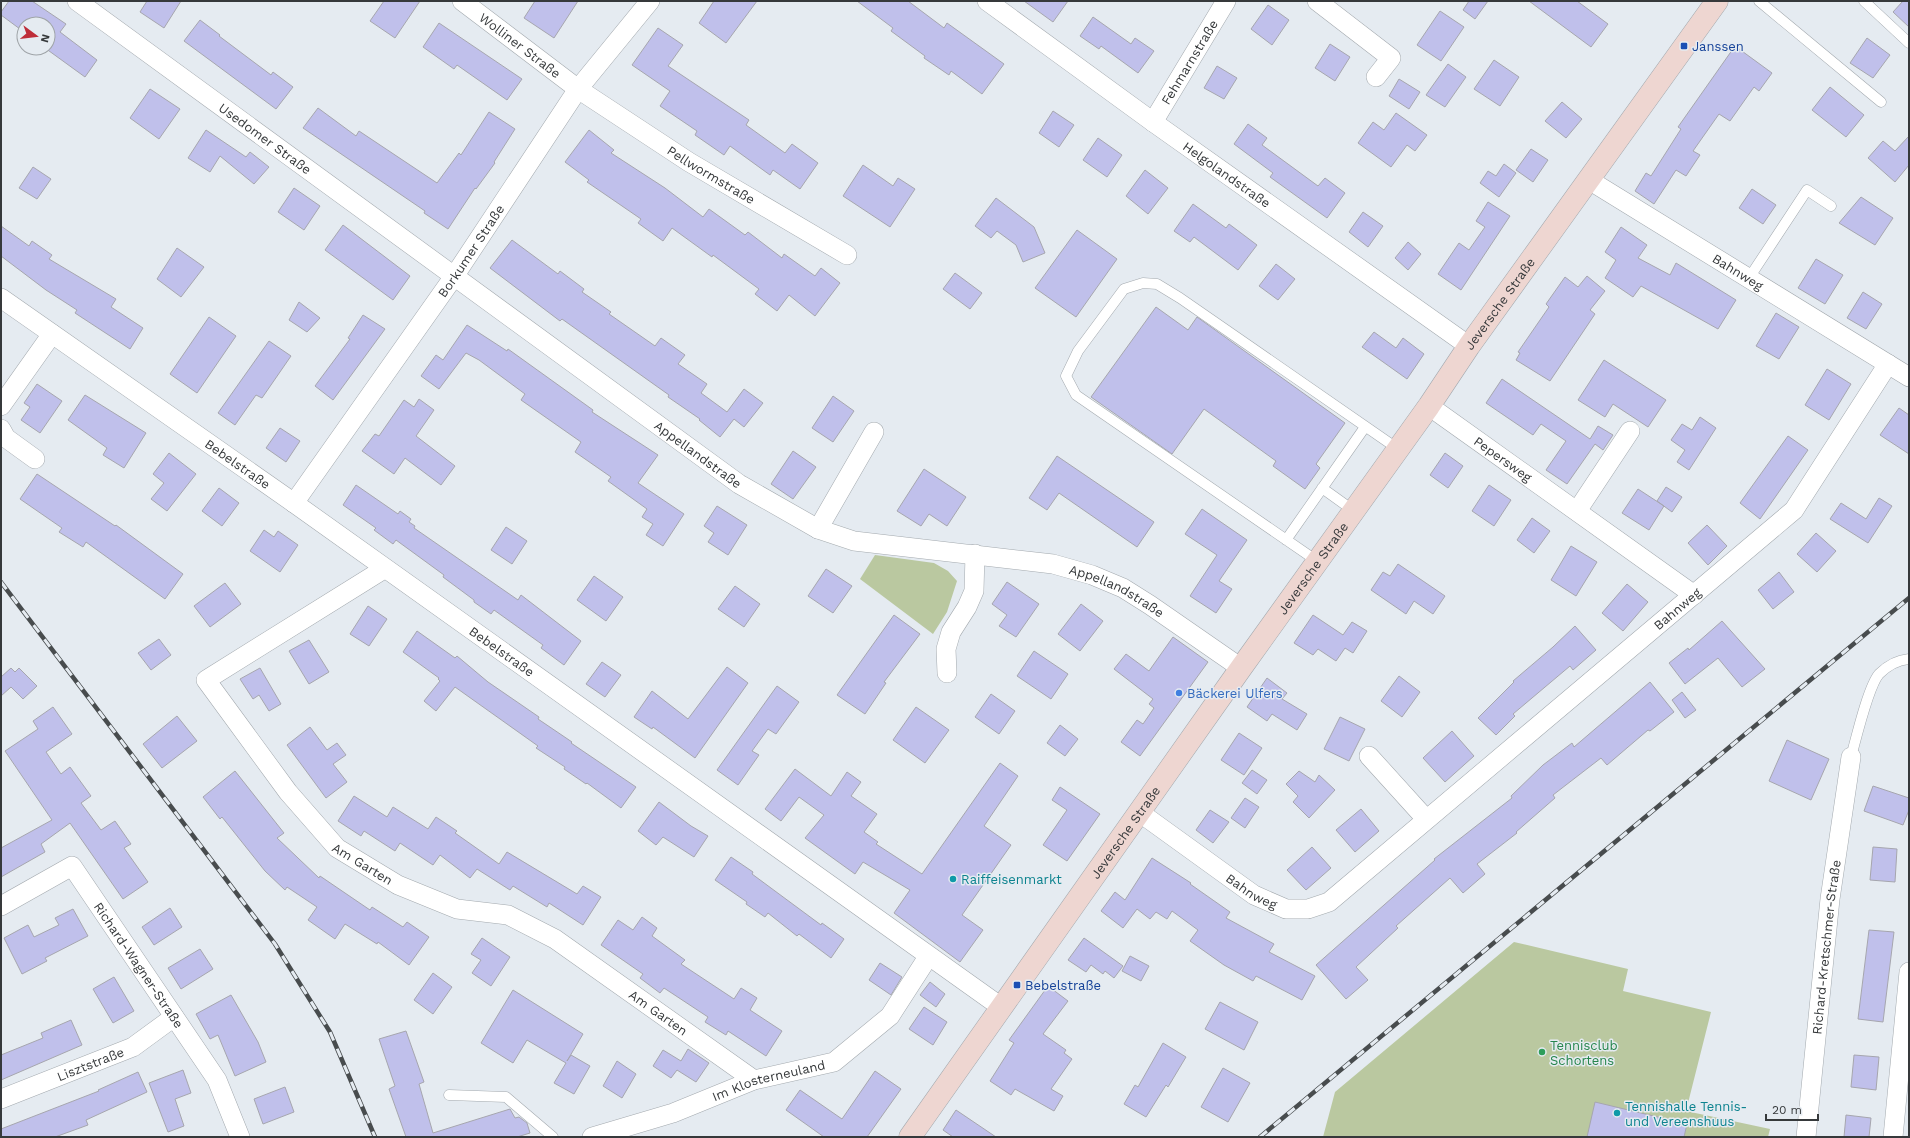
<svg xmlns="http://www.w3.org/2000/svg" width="1910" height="1138" viewBox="0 0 1910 1138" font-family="'Work Sans',sans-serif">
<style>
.green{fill:#bac8a0}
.building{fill:#c0c0eb;stroke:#a6a6ae}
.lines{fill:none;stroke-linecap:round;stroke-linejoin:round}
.lane-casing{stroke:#a3a9ae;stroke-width:11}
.street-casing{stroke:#a3a9ae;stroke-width:20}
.secondary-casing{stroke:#a3a9ae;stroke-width:23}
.lane{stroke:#fff;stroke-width:10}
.street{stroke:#fff;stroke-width:19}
.secondary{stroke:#eed6d1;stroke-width:22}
.rail-casing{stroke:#484c4e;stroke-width:4.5}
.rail{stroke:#e5ebf1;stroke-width:3;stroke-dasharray:9;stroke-linecap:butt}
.transit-dot{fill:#1a4fb4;stroke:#e5ebf1;stroke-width:1.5}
.shop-dot{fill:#3f7fe0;stroke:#e5ebf1;stroke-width:1.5}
.culture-dot{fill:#0f9aa8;stroke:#e5ebf1;stroke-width:1.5}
.leisure-dot{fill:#2e9e5b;stroke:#e5ebf1;stroke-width:1.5}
.labels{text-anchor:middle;stroke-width:3;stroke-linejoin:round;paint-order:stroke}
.street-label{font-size:13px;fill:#36393b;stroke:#e5ebf1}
.transit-label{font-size:13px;fill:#164399;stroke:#e5ebf1;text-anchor:start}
.shop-label{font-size:13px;fill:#366cbe;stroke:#e5ebf1;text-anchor:start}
.culture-label{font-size:13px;fill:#0d838f;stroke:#e5ebf1;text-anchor:start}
.leisure-label{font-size:13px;fill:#27864d;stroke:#e5ebf1;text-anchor:start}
</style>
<rect width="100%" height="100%" fill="#e5ebf1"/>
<!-- green -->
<path class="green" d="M875 555 934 563 948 571 957 581 947 612 933 634 860 579Z
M1514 942 1628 969 1623 991 1711 1012 1686 1111 1770 1129 1768 1137H1323L1335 1092Z"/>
<!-- building -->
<path class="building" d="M9 1H32L66 24 60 32 97 60 85 77 45 48H48V24H24V32L1 15V12Z
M147 1H181L164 28 140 12Z
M384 1H420L395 38 370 21Z
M535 1H578L554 38 524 18Z
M714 1H757L726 43 699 23Z
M857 1H908L944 28 947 23 1004 64 982 94 951 71 949 75 924 58 925 56 891 31 893 28Z
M1024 1H1068L1053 22Z
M1469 1H1488L1475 19 1463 10Z
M1529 1H1577L1608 24 1591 47Z
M1903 1H1909V27L1893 12Z
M1268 5 1289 20 1272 45 1251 29Z
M1440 11 1464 27 1441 61 1417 45Z
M1093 17 1131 44 1135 38 1154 51 1138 73 1101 46 1099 49 1080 36Z
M200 20 220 35 219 36 271 75 273 72 293 87 276 109 184 41Z
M439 23 522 79 507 100 457 65 454 69 423 47Z
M658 28 683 45 668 66 749 120 746 125 785 153 792 144 818 163 800 189 773 170 770 175 730 146 724 155 695 135 697 131 660 106 670 91 632 65Z
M1867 38 1890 55 1873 78 1850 63Z
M1330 44 1350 57 1335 81 1315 68Z
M1735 46 1772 73 1759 91 1754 87 1730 121 1719 114 1693 151 1700 155 1686 176 1676 170 1654 204 1635 191 1646 173 1651 176 1681 129 1678 127Z
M1494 60 1519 77 1500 106 1474 89Z
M1448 64 1466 77 1445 107 1426 95Z
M1217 66 1237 78 1224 99 1204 88Z
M1399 79 1420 92 1409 109 1389 96Z
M1830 87 1864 115 1846 137 1812 110Z
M150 89 180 109 159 139 130 118Z
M1562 102 1582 119 1566 138 1545 121Z
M318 108 356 136 359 131 437 183 459 153 461 155 489 112 515 129 494 162 495 163 476 189 475 188 448 229 424 213 425 211 303 128Z
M1053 111 1074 125 1059 147 1039 133Z
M1396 113 1427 135 1415 151 1407 145 1391 167 1358 143 1373 122 1384 130Z
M1248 124 1267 138 1262 145 1318 186 1325 178 1345 193 1327 218 1270 177 1273 173 1234 144Z
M206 130 246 157 250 152 269 167 254 184 220 156 210 172 188 158Z
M589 130 614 150 611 153 665 188 703 217 709 209 745 235 748 232 782 258 784 254 815 276 821 268 840 283 815 316 789 295 777 311 755 294 759 289 713 255 712 257 672 228 663 241 638 223 641 219 587 182 589 180 565 162Z
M1909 136V165L1895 182 1868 158 1883 141 1895 151Z
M1098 138 1122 155 1107 177 1083 160Z
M1531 149 1548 160 1533 182 1516 170Z
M1504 164 1516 173 1499 197 1480 183 1488 171 1496 176Z
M863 165 893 186 898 178 915 189 890 227 843 196Z
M33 167 51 179 37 199 19 188Z
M1145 170 1168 188 1148 214 1126 196Z
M294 188 320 206 304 230 278 212Z
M1752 189 1776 205 1763 224 1739 208Z
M1861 197 1893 218 1875 245 1839 223Z
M996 198 1034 227 1045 253 1023 262 1016 245 997 231 991 238 975 226Z
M1488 202 1510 216 1461 290 1438 274 1459 243 1469 250 1485 227 1476 221Z
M1193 204 1226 228 1229 224 1257 245 1238 270 1194 237 1190 242 1174 231Z
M1363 212 1383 226 1368 247 1349 232Z
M343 225 410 276 393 300 325 250Z
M1 226 29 246 32 241 52 255 49 259 116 299 111 307 143 328 130 349 75 313 77 310 46 290 1 256Z
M1621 227 1647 245 1638 258 1670 275 1676 263 1736 300 1718 329 1641 286 1633 297 1605 278 1616 260 1605 252Z
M1077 230 1117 259 1076 317 1035 288Z
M512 240 558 274 560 271 584 289 582 292 611 312 609 314 655 346 661 338 685 355 678 364 707 384 701 393 727 412 744 389 763 403 744 427 734 419 720 437 699 420 700 419 668 397 669 395 562 319 560 321 490 268Z
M1408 242 1421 254 1408 270 1395 258Z
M177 248 204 267 181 297 157 279Z
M1816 259 1843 275 1825 304 1798 288Z
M1276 264 1295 279 1278 300 1259 286Z
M955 273 982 293 970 309 943 289Z
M1587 276 1605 291 1590 310 1595 314 1550 381 1516 360 1520 353 1518 352 1549 307 1546 304 1565 277 1578 287Z
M1863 292 1882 304 1866 329 1847 318Z
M299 302 320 318 307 332 289 320Z
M1156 307 1188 330 1197 317 1345 423 1316 464 1320 468 1305 489 1273 466 1276 461 1204 409 1172 454 1091 397Z
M1776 313 1799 327 1779 359 1756 346Z
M363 315 385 329 333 400 315 386 350 339 348 338Z
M209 317 236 336 197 393 170 374Z
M467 325 507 351 508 349 593 410 592 412 658 455 638 483 684 514 663 546 646 535 653 524 642 517 647 509 608 481 611 477 575 452 581 442 521 400 525 394 479 360 466 353 439 389 421 376 436 355 443 360Z
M1374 332 1396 348 1403 338 1424 354 1407 379 1362 347Z
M269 341 291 356 262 398 256 395 235 425 218 413Z
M1604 360 1666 400 1648 427 1613 404 1605 417 1578 400Z
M1827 369 1851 384 1829 420 1805 405Z
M1502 379 1590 439 1598 426 1613 435 1603 450 1595 444 1567 484 1546 470 1566 441 1541 424 1533 435 1486 403Z
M37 384 62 401 40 433 21 420 30 407 24 403Z
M85 395 146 433 124 468 103 455 107 448 68 420Z
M833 396 854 411 833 442 812 428Z
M419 399 434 410 416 436 455 466 441 485 405 458 394 474 362 451 375 434 379 436 404 400 414 407Z
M1899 408 1909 415V454L1880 435Z
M1700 417 1716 428 1689 470 1677 462 1685 450 1671 440 1682 424 1692 430Z
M280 428 300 441 286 462 266 448Z
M1788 436 1808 450 1760 519 1740 503Z
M793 451 816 467 793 499 771 484Z
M169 453 196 474 167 511 151 499 164 483 153 474Z
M1445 453 1463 466 1448 488 1430 475Z
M1057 456 1154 522 1137 547 1059 493 1047 510 1029 498Z
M924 469 966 497 947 526 929 514 921 526 897 511Z
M37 474 115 526 116 525 183 574 165 599 86 542 83 547 59 532 62 528 20 499Z
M356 485 398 514 400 511 411 519 409 522 415 526 414 528 518 600 521 595 581 641 564 665 541 648 543 645 494 610 491 614 474 602V600L443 577 444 575 396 540 393 544 374 530 376 528 343 505Z
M1489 485 1511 500 1494 526 1472 511Z
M1666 487 1682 497 1672 512 1657 501Z
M219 488 239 503 222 526 202 511Z
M1638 489 1664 506 1649 530 1622 513Z
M1879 498 1892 506 1868 543 1830 519 1841 503 1866 519Z
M717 506 747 525 728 555 708 542 714 533 704 526Z
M1202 509 1247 540 1219 581 1232 589 1216 613 1190 596 1217 555 1185 534Z
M1532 518 1550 531 1534 553 1517 540Z
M1707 525 1727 546 1708 565 1688 543Z
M506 527 527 541 512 564 491 550Z
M264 530 274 537 278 531 298 545 280 572 250 551Z
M1816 533 1836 551 1817 572 1797 554Z
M1571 546 1597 562 1576 596 1551 580Z
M1398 564 1445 596 1433 614 1414 601 1406 614 1371 590 1383 572 1390 576Z
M826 569 852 586 833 613 808 596Z
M1779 572 1794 592 1773 609 1758 590Z
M594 576 623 597 606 621 577 600Z
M1007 582 1039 604 1016 637 999 626 1007 615 992 604Z
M225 583 241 604 210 627 194 606Z
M1627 584 1648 602 1623 631 1602 613Z
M735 586 760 604 744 627 718 609Z
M1081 604 1103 621 1080 651 1058 634Z
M368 606 387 619 369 646 350 634Z
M894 615 920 634 884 682 886 683 865 714 837 695Z
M1313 615 1343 635 1352 622 1367 631 1353 653 1345 648 1336 661 1318 649 1313 655 1294 643Z
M1722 621 1765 669 1742 687 1718 658 1685 684 1669 663 1688 648 1689 650Z
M1575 626 1596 650 1573 670 1570 666 1513 714 1515 716 1496 735 1478 718 1514 682 1513 681 1553 647Z
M417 631 455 658 457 656 488 682 539 717 538 719 572 742 571 743 636 787 621 808 587 783 586 784 564 769 565 767 536 748 538 746 455 687 436 711 424 701 440 681 438 679 439 678 403 652Z
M1173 637 1208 662 1140 756 1121 742 1137 720 1143 724 1154 708 1149 704 1153 699 1114 669 1126 654 1149 671Z
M159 639 171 655 151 670 138 653Z
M309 640 329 672 309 684 289 651Z
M1034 651 1068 674 1051 699 1017 676Z
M602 662 621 675 605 697 586 684Z
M727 667 748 683 695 758 653 727 652 729 634 717 652 691 688 719Z
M11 668 15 672 19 668 37 686 23 699 11 687 1 696V677Z
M260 668 281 704 269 711 259 695 253 699 240 679Z
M1399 676 1420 692 1402 717 1381 701Z
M1267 678 1287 693 1282 699 1307 714 1297 730 1272 714 1267 721 1247 707Z
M1650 682 1674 712 1650 731 1648 730 1607 765 1601 758 1553 795 1555 798 1516 832 1517 833 1477 864 1485 874 1463 893 1450 878 1396 926 1398 928 1356 967 1368 980 1346 999 1316 965 1435 860 1434 859 1512 798 1511 796 1543 765 1572 743 1574 747Z
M777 686 799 702 776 734 768 729 752 751 759 755 738 785 717 770Z
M1682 692 1696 710 1685 718 1672 700Z
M991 694 1015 711 999 734 975 717Z
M53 707 72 734 46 752 61 774 70 767 91 796 81 803 101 830 115 821 131 844 124 848 148 882 123 899 70 823 41 844 45 852 1 877V848L52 820 5 751 38 729 33 721Z
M916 707 949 730 925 763 893 740Z
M177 716 197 741 162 768 143 744Z
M1340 717 1365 729 1349 761 1324 749Z
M1060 725 1078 739 1065 756 1047 743Z
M310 727 327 750 337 743 346 755 333 764 347 782 326 798 287 745Z
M1452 731 1474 756 1445 782 1423 758Z
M1239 733 1262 748 1244 775 1221 760Z
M1787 740 1829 759 1811 800 1769 781Z
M1000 763 1018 776 984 826 1011 845 962 915 983 930 960 962 894 913 910 890 863 862 855 874 805 838 824 815 799 797 781 821 765 809 795 769 831 796 847 772 861 782 851 796 877 814 864 832 878 842 876 844 922 874Z
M1252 770 1267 780 1257 794 1242 783Z
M235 771 284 833 277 838 319 878 320 876 370 910 372 907 403 927 407 922 429 937 409 965 378 942 377 944 345 924 335 939 308 920 317 907 287 887 285 890 265 871 222 817 220 819 203 797Z
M1299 771 1315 782 1319 775 1335 790 1309 818 1293 802 1298 796 1286 784Z
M1873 786 1909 798V810L1903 825 1864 811Z
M1060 787 1100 814 1067 861 1043 845 1067 810 1052 800Z
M354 796 387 817 393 807 428 829 436 817 457 831 455 833 499 864 507 852 577 894 583 886 601 897 583 925 549 903 547 907 513 886 510 890 477 869 470 878 440 855 433 865 400 843 395 851 364 831 361 836 338 821Z
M1245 798 1259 807 1245 828 1231 818Z
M659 802 691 826 708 836 694 857 663 837 656 845 638 831Z
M1361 809 1379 831 1355 852 1336 830Z
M1210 810 1229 822 1213 843 1196 830Z
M1312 847 1331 868 1306 890 1287 870Z
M1873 847 1897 849 1895 882 1870 880Z
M731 857 753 872 752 874 821 925 822 923 844 939 831 958 799 934 797 936 768 913 765 917 746 904 747 902 715 880Z
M1152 858 1191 883 1190 884 1230 912 1226 918 1274 944 1269 952 1315 976 1302 1000 1256 976 1253 981 1224 965 1190 941 1198 930 1172 911 1167 919 1156 912 1150 919 1137 909 1123 928 1101 911 1115 892 1125 900Z
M170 908 182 927 154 945 142 927Z
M73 909 88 936 45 958 47 961 22 974 4 938 28 925 34 937 59 925 55 918Z
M642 917 657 928 652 936 685 960 681 964 734 999 741 988 757 998 750 1010 782 1031 766 1056 728 1031 726 1035 705 1022 708 1017 664 988 660 993 640 978 643 974 601 945 618 920 633 930Z
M1869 930 1894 932 1883 1022 1858 1019Z
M482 938 510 957 491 986 472 973 481 960 471 954Z
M1084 938 1123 966 1114 978 1105 971 1103 974 1091 965 1086 972 1068 960Z
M200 949 213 969 181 989 168 968Z
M1130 956 1149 966 1141 981 1122 971Z
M880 963 902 977 891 995 869 980Z
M433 973 452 987 433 1014 414 1000Z
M114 977 134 1011 113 1023 93 989Z
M930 982 945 994 936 1007 920 995Z
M1048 986 1068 1001 1043 1034 1066 1050 1064 1053 1072 1059 1051 1089 1063 1096 1054 1111 1015 1089 1011 1095 990 1081 1014 1043 1009 1040Z
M513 990 583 1034 567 1061 571 1055 590 1066 574 1094 554 1083 566 1063 527 1040 513 1063 481 1043Z
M231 995 258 1042 266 1062 235 1076 218 1035 210 1039 196 1014Z
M1220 1002 1258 1022 1244 1050 1205 1029Z
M924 1007 947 1022 933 1045 909 1029Z
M71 1020 82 1045 1 1080V1055L43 1038 41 1033Z
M406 1031 424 1082 419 1084 433 1133 510 1109 515 1118 519 1117 527 1123 530 1133 517 1137H406L389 1089 395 1086 379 1039Z
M1163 1043 1186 1057 1168 1087 1166 1085 1146 1117 1124 1104 1135 1085 1138 1087Z
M688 1049 709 1063 696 1082 677 1070 671 1078 653 1066 663 1050 681 1061Z
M1854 1055 1879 1057 1876 1090 1851 1087Z
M617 1061 636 1074 622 1098 603 1086Z
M1223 1068 1250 1083 1228 1122 1201 1107Z
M183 1070 191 1093 175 1099 184 1126 168 1132 149 1083Z
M875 1071 901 1089 867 1137H824L786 1110 800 1090 842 1119Z
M138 1072 147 1092 86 1120 88 1125 55 1137H1V1129L99 1091 98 1090Z
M285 1087 294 1112 263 1124 254 1099Z
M1595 1102 1687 1124 1684 1137H1587Z
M956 1110 996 1137H953L943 1130Z
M1846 1115 1871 1118 1869 1137H1844Z"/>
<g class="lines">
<!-- lane casing -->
<g class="lane-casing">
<path id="lane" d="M1759 1 1881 102
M1864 1 1909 43
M1749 278 1807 190 1831 206
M1322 488 1354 511
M1286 540 1365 427
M1317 561 1076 395 1066 376 1078 351 1124 289 1143 283 1157 284 1180 298 1398 449
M1851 757C1856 739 1868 687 1879 674 1887 666 1898 660 1909 659
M449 1095 506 1097 553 1137"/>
</g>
<!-- street casing -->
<g class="street-casing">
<g id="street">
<path id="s1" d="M77 1 739 484 818 529 854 541 1053 564 1092 575 1123 588 1150 605 1241 668"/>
<path id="s2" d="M462 1 578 89 689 162 847 255"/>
<path id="s3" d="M987 1 1153 122 1469 346"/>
<path d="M1317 1 1391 58 1376 77"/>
<path id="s4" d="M1153 122 1226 1"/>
<path id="s5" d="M1589 180 1909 377"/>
<path id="s6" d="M1 298 294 503 1001 1007"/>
<path d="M1 406 52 334"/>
<path id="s7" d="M1429 406 1694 595"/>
<path d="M1 429 6 438 35 459"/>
<path id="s8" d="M294 503 455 275 578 89 650 1"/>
<path d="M1577 511 1630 431"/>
<path d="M818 529 874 432"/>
<path id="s9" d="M384 569 206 680 288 792 337 848 398 885 457 909 508 915 555 939 754 1080"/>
<path d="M947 673 946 649 951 632 967 607 974 591 975 554"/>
<path d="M1369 756 1426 819"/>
<path id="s10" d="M1139 812 1254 895 1286 909H1308L1329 902 1794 510 1888 364"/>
<path id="s11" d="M1 906 72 866 217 1080 240 1137"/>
<path id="s12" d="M1 1099 133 1047 174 1017"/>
<path id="s13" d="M592 1137 673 1113 754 1080 834 1062 890 1016 928 957"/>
<path id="s14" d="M1806 1137 1830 899 1851 757"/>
<path d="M1893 1137 1909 972"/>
</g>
</g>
<!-- secondary casing -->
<g class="secondary-casing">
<g id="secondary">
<path id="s15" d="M910 1137 1241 668 1429 406 1469 346 1717 1"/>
</g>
</g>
<!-- lane -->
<use href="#lane" class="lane"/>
<!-- street -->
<use href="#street" class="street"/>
<!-- secondary -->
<use href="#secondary" class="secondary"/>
<!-- rail casing -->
<g class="rail-casing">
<path id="rail" d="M1 582 275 944 330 1032 375 1137
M1260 1137 1909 598"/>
</g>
<!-- rail -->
<use href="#rail" class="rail"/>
</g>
<!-- markers -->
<g class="transit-dot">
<rect x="1680" y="42" width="8" height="8" rx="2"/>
<rect x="1013" y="981" width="8" height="8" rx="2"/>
</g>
<circle class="shop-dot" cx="1179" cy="693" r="4"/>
<g class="culture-dot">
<circle cx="953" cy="879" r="4"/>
<circle cx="1617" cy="1113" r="4"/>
</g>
<circle class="leisure-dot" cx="1542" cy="1052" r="4"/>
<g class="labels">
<!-- street labels -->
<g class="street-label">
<text dy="5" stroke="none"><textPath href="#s2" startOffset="73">Wolliner Straße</textPath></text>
<text dy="5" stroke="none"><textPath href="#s4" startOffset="70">Fehmarnstraße</textPath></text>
<text dy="5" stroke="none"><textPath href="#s1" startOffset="233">Usedomer Straße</textPath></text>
<text dy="5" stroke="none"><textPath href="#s2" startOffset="304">Pellwormstraße</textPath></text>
<text dy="5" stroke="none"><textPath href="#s3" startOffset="296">Helgolandstraße</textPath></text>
<text dy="5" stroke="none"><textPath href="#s8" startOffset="308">Borkumer Straße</textPath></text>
<text dy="5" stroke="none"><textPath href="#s5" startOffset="175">Bahnweg</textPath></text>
<text dy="5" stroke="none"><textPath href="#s15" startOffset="1021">Jeversche Straße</textPath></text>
<text dy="5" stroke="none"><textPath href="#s1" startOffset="769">Appellandstraße</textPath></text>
<text dy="5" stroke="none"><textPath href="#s7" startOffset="91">Pepersweg</textPath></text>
<text dy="5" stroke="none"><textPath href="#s6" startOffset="289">Bebelstraße</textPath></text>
<text dy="5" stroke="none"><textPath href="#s15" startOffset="697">Jeversche Straße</textPath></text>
<text dy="5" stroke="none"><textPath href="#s1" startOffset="1218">Appellandstraße</textPath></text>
<text dy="5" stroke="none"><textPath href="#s10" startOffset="676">Bahnweg</textPath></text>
<text dy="5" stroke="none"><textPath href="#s6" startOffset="613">Bebelstraße</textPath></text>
<text dy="5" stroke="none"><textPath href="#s15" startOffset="373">Jeversche Straße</textPath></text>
<text dy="5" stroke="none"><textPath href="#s9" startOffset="453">Am Garten</textPath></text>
<text dy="5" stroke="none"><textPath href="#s10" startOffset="138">Bahnweg</textPath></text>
<text dy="5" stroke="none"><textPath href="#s14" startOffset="191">Richard-Kretschmer-Straße</textPath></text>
<text dy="5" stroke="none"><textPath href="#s11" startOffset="201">Richard-Wagner-Straße</textPath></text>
<text dy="5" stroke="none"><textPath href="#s9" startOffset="789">Am Garten</textPath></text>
<text dy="5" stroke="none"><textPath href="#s12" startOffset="96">Lisztstraße</textPath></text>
<text dy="5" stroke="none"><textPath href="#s13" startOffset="186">Im Klosterneuland</textPath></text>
</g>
<!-- transit labels -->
<g class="transit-label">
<text x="1692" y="51">Janssen</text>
<text x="1025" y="990">Bebelstraße</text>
</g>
<!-- shop labels -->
<g class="shop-label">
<text x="1187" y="698">Bäckerei Ulfers</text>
</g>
<!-- culture labels -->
<g class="culture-label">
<text x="961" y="884">Raiffeisenmarkt</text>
<text x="1625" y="1111">Tennishalle Tennis-<tspan x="1625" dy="15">und Vereenshuus</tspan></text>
</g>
<!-- leisure labels -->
<g class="leisure-label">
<text x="1550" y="1050">Tennisclub<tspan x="1550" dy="15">Schortens</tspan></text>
</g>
</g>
<!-- border -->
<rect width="1910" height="1138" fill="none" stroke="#36393b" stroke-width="4"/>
<!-- north arrow -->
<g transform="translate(36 36) rotate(105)"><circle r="19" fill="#e5ebf1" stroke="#9fa4a8"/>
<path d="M0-3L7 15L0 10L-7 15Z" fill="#be2d39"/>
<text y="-6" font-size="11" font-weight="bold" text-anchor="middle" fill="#36393b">N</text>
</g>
<!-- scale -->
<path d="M1766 1114v6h52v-6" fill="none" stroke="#36393b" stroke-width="2"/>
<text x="1772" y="1114" font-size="12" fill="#36393b" stroke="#e5ebf1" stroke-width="3" paint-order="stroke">20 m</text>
</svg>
